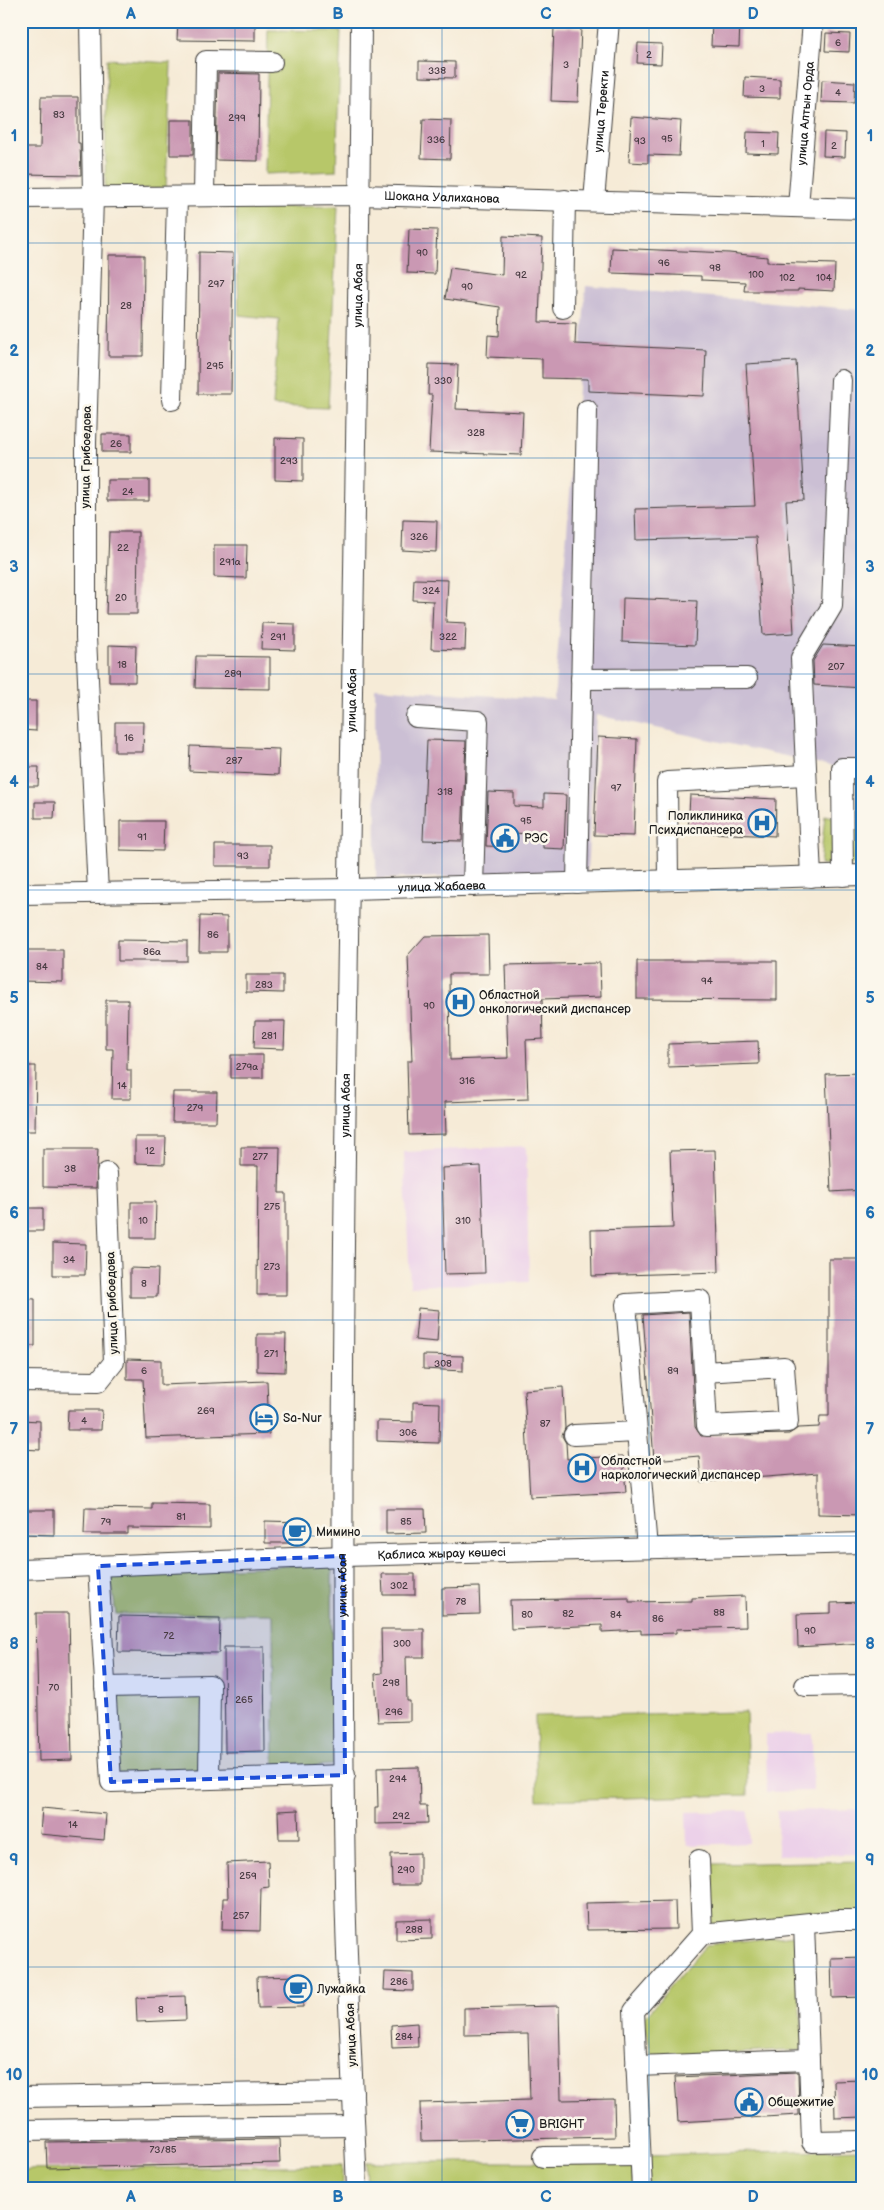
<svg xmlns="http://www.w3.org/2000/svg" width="884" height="2210" viewBox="0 0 884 2210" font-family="'Balsamiq Sans',sans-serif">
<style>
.built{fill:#ecd1e9}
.industrial{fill:#cbbfd4}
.green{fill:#b7c769;stroke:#6a7242}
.building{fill:#ca98b3}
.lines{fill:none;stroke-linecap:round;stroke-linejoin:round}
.minor-casing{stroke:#3d3b38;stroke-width:22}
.minor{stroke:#fff;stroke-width:20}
.marked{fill:#1d4ed8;fill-opacity:0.2;stroke:#1d4ed8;stroke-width:4;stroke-dasharray:10 6;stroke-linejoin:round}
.grid{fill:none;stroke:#1f6fb2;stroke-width:1;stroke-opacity:0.55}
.labels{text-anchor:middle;stroke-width:5;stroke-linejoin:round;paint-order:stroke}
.number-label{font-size:10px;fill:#483b42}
.street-label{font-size:12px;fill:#1c1c1c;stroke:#fbf7ec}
.poi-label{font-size:12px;fill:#1c1c1c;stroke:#fbf7ec;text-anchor:start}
.neatline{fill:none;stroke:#1f6fb2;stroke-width:2}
.grid-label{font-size:16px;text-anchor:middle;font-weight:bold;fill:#1f6fb2}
</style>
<rect width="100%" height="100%" fill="#fbf7ec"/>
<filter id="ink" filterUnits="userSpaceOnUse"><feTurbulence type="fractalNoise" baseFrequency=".02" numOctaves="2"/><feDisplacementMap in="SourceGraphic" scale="10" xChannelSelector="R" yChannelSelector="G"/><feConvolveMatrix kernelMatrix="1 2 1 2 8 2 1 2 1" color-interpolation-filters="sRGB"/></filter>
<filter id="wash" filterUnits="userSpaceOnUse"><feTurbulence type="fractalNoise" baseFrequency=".0096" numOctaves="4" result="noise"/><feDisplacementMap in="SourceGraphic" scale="20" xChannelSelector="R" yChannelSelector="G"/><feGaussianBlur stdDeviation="1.12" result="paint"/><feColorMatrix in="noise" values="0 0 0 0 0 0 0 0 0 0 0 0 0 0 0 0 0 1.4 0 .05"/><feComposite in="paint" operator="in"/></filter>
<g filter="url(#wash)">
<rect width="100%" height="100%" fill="#f6ebd7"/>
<!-- built -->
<path class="built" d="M526 1146 529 1282 410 1286 404 1152Z
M812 1733 813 1791 767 1792 766 1734Z
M863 1809V1854L778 1855 777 1811Z
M748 1811 749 1843 687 1845 686 1812Z"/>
<!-- industrial -->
<path class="industrial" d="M586 286 863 310V773L596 715 587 873 376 879 375 688 554 700Z"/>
<!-- green -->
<path class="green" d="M268 30 341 31 336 171 265 174Z
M107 59 171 63 166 189H105Z
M338 206 328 408 273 406 279 319 239 315 236 208Z
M825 815 863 824V865H820Z
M332 1564 333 1765 274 1768 273 1614H116L110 1573Z
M113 1694H202L204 1771 118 1775Z
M746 1712 748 1795 537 1800 535 1716Z
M863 1861V1919L712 1926V1864Z
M795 1935 804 2050 652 2057 644 2018 706 1945Z
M863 2149V2189H649L647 2155Z
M366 2162H632L634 2189H367Z
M342 2165V2189H21V2170Z"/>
<g id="blocks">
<!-- building -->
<path class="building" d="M178 21H255V41L177 40Z
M712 21H740L739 47 711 46Z
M554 27 581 28 578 102 551 101Z
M826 33 850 34 849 52 825 51Z
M638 43 662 44 661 64 637 63Z
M419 61 455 62V78L419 77Z
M218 73 259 74 258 161 216 160Z
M745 77 780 79V98L744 97Z
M822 80 855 82 854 103 821 102Z
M41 97H78V143H80L81 175 21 174V148H40Z
M631 117 681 121 679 156 648 155V163L629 162Z
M423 119 451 120 450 159 421 158Z
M170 120H193V155H170Z
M747 132 779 133 778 154 746 153Z
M824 132 846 133 845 157 823 156Z
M409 229 437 230 435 274 407 273Z
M503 236 542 238 539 322 576 323 575 344 706 350 704 396 588 391V379L542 378V359L487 357 488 335 499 336 500 307 445 299 450 268 502 275Z
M612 248 729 253 767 257V262L835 264 834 291 798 289V291H744L745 282 701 280V276L611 273Z
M199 252 233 253 231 394H198Z
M109 255H144L143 356H108Z
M796 361 804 500 786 501 794 633 763 635 756 537 636 540 635 509 755 506 746 364Z
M429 364 458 365 456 409 523 412 521 455 429 452 432 395H428Z
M102 434H131V452H102Z
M275 438 303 439V481L275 480Z
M107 480H149V501H107Z
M403 520 437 521 436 552 402 550Z
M109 532H138L137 614H106Z
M214 545H247L246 578 214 577Z
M414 579 448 580 446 622 466 623 465 650 431 649 433 601 413 600Z
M623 598 697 601 695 645 622 642Z
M262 623 295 624V650L261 649Z
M109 645 136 646 135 682H109Z
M823 645 863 647V688L814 685 813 661Z
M196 656 270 657V689L195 688Z
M21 701H36V731L21 730Z
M115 722H144L143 752H115Z
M598 737 637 739 634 836 594 835Z
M427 740 466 741 462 841 423 840Z
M190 746 279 749 278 775 189 771Z
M21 767H39L38 786H21Z
M488 792 514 793V806L544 807V794L566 795 564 849 543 848V835L514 833 513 847 486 846Z
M690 795 776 799 775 836 688 832Z
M35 802H55L54 818H35Z
M120 821H164L163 851 120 850Z
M215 845H270V866H215Z
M200 916 227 917V952H199Z
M488 935 489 974H449L450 1060 508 1058 505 965 600 963 601 997 542 999 543 1039 526 1040 528 1099 445 1102 446 1134 409 1135 407 1061H412L408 955 425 936Z
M118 940 187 941V961H118Z
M21 950H63V982L21 981Z
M637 961H777V1000L637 999Z
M246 975H283V993L246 992Z
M106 1000H128L127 1070H131V1099H112L113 1049H106Z
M255 1021H285L284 1049 254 1048Z
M758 1041 759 1064 668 1067V1044Z
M231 1055H263V1078H231Z
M21 1066H36L35 1131H21Z
M863 1073V1190L831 1192 826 1074Z
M173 1092H217L216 1122H172Z
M135 1137H166L165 1164 135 1163Z
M241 1147H280L279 1193H286V1295H257L258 1166H241Z
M43 1149H98L96 1188 43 1187Z
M715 1150 719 1272 592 1276 591 1230 673 1228 670 1151Z
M481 1166 485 1273 445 1274 442 1168Z
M131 1202H156L155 1238H131Z
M21 1208H43V1231H21Z
M53 1243 86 1244 85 1275H53Z
M829 1259H863V1515L818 1514V1473L701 1482 699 1456 654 1460 643 1315 689 1312 695 1427 701 1436 789 1434 798 1428 819 1427 820 1416H829Z
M130 1268 158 1269 157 1297H130Z
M21 1298 35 1299V1346H21Z
M418 1308 439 1310 437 1342 415 1340Z
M257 1334H286L285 1372 257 1371Z
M423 1355 463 1356V1371L423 1369Z
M127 1359 161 1360V1385L267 1381 269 1434 146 1438 143 1379H127Z
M563 1387 565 1428 562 1436 566 1443 567 1459 623 1456 626 1492 530 1497 524 1390Z
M413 1402 440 1403 439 1443 377 1441V1421L413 1422Z
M68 1410H102L101 1430H67Z
M21 1420 40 1421V1450L21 1449Z
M152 1503 210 1504V1529L128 1528V1534H84L85 1508 152 1509Z
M386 1509H425L426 1533 386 1534Z
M21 1510H54V1535L21 1534Z
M265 1521 303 1522V1543H265Z
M382 1574H415V1595H383Z
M479 1587 480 1614 442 1615V1588Z
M745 1596 746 1627 676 1629V1633L641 1634V1630L602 1632V1625L511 1629 510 1600 629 1598V1602L692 1601V1598Z
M863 1602V1643L798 1647 797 1614 831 1613V1603Z
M36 1613H69L72 1760 39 1761Z
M119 1616 220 1618 219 1653 118 1652Z
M381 1629H424V1657H406L407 1701H410V1721L378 1722 375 1674 382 1673Z
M224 1647H264L265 1751 225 1752Z
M419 1767 420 1806H427L428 1823 375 1824V1807H378L377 1768Z
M42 1808 106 1814 104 1840 40 1834Z
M298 1810 299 1839H279L278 1811Z
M420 1853V1885H392L391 1854Z
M268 1861 269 1887 261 1888 260 1931 222 1930 223 1898H228L227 1863Z
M675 1901 676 1929 587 1930 586 1903Z
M432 1919V1939L396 1940V1920Z
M863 1957V1997L832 1998 831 1958Z
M385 1972 413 1973V1991L384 1990Z
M302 1976 303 2007 258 2008 257 1977Z
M185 1996 186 2020 137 2022 136 1998Z
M559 2006 561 2100 614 2099 615 2137 421 2141 420 2103 530 2100 528 2034 464 2035V2008Z
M417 2023 418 2047 392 2048 391 2025Z
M798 2072 799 2115 678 2122 675 2077Z
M863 2080V2117L835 2118 834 2081Z
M279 2139 280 2163 47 2168 46 2142Z"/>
</g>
</g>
<g filter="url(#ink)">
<use href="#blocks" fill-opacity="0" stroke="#3d3b38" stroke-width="1"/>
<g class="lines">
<!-- minor casing -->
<g class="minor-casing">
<g id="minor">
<path d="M90 21 93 197 86 443V637L98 893"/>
<path d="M204 196 206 61 272 62"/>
<path id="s1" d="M21 198 360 195 863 209"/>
<path id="s2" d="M594 201 609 21"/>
<path id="s3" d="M798 207 813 21"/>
<path d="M563 308 565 200"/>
<path d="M172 400 177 197"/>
<path d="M581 679 747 678"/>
<path d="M416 717 478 721 473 886"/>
<path d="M843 876 842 768H863"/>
<path d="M811 877 801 658 832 606 841 380"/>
<path d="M668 880 667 782 806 775"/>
<path d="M577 883 587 410"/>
<path id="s4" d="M21 894 350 889 863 875"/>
<path d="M21 1381 98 1382 114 1362 107 1173"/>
<path d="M574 1435 637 1432"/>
<path d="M647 1548 626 1304 700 1300 707 1426 788 1422 784 1367 704 1372"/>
<path d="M98 1566 111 1782 345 1775"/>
<path id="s5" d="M21 1569 343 1556 863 1543"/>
<path d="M805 1686 863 1685"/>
<path d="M105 1687 210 1685 209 1779"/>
<path d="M804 1924 812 2142 863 2141"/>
<path d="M702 1934 838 1920H863"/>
<path d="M636 2066 809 2060"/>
<path d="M21 2097 353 2092"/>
<path d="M21 2130 354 2126"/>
<path d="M543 2157 640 2156"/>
<path id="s6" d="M357 2189C353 2087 347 1986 345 1884 335 1263 357 642 361 21"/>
<path d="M642 2189 634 2011 702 1934 699 1860"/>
</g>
</g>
<!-- minor -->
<use href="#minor" class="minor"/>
</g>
</g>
<!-- marked area -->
<path class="marked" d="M343 1556 345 1775 111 1782 98 1566Z"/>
<!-- grid -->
<path class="grid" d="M235 21V2189M442 21V2189M649 21V2189M21 243H863M21 458H863M21 674H863M21 890H863M21 1105H863M21 1320H863M21 1536H863M21 1752H863M21 1967H863"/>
<!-- icons -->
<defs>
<g id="hospital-ring" transform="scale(1.4375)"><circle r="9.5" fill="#fbf7ec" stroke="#1f6fb2" stroke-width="1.5"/><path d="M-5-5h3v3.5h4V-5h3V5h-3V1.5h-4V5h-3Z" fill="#1f6fb2"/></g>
<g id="civic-ring" transform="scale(1.4375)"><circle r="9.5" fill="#fbf7ec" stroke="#1f6fb2" stroke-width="1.5"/><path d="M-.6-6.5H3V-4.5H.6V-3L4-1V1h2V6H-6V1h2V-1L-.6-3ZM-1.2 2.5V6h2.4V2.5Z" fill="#1f6fb2"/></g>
<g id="hotel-ring" transform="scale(1.4375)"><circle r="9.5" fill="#fbf7ec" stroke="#1f6fb2" stroke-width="1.5"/><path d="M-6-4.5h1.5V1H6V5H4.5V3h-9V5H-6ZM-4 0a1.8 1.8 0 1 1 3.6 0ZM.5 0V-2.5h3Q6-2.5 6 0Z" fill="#1f6fb2"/></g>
<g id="cafe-ring" transform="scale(1.4375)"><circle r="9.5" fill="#fbf7ec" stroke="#1f6fb2" stroke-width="1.5"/><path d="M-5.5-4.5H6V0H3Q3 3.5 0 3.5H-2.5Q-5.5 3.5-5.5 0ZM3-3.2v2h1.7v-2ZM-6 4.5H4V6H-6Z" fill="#1f6fb2"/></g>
<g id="supermarket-ring" transform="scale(1.4375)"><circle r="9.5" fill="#fbf7ec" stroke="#1f6fb2" stroke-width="1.5"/><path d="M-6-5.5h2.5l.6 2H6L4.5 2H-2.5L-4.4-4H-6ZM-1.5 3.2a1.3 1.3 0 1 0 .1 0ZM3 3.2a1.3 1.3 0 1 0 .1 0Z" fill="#1f6fb2"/></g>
</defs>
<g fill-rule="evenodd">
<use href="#hospital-ring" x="762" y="823"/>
<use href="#civic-ring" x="505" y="838"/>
<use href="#hospital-ring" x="460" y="1002"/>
<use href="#hotel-ring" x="264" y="1418"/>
<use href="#hospital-ring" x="582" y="1468"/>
<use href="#cafe-ring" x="297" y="1532"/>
<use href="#cafe-ring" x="298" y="1989"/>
<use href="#civic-ring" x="749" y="2102"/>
<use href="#supermarket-ring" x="520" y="2124"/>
</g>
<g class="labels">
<!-- number labels -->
<g class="number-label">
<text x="838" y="46">6</text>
<text x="649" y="58">2</text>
<text x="566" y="68">3</text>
<text x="437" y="74">338</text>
<text x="762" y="92">3</text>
<text x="838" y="96">4</text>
<text x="59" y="118">83</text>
<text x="237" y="121">299</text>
<text x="667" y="142">95</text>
<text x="436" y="143">336</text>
<text x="640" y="144">93</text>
<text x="763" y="147">1</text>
<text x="834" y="149">2</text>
<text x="422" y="256">90</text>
<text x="664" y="266">96</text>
<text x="715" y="271">98</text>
<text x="521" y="278">92</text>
<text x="756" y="278">100</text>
<text x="787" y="281">102</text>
<text x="824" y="281">104</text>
<text x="216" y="287">297</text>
<text x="467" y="290">90</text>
<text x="126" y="309">28</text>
<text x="215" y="369">295</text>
<text x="443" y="384">330</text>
<text x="476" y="436">328</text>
<text x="116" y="447">26</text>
<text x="289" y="464">293</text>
<text x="128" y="495">24</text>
<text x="419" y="540">326</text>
<text x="123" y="551">22</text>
<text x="230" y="565">291а</text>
<text x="431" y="594">324</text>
<text x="121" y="601">20</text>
<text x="278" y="640">291</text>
<text x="448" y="640">322</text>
<text x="122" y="668">18</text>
<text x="836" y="670">207</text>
<text x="233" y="677">289</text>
<text x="129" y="741">16</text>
<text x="234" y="764">287</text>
<text x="616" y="791">97</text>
<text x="445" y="795">318</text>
<text x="526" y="824">95</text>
<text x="142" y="840">91</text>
<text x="243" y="859">93</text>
<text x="213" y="938">86</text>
<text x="152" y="955">86а</text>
<text x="42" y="970">84</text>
<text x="707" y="984">94</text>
<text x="264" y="988">283</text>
<text x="429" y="1009">90</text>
<text x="269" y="1039">281</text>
<text x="247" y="1070">279а</text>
<text x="467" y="1084">316</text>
<text x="122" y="1089">14</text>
<text x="195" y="1111">279</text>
<text x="150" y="1154">12</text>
<text x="260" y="1160">277</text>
<text x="70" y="1172">38</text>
<text x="272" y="1210">275</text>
<text x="143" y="1224">10</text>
<text x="463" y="1224">310</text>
<text x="69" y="1263">34</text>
<text x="272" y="1270">273</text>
<text x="144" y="1287">8</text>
<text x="271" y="1357">271</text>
<text x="443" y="1367">308</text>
<text x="144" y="1374">6</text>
<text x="673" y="1374">89</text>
<text x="206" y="1414">269</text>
<text x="84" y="1424">4</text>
<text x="545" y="1427">87</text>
<text x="408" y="1436">306</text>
<text x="181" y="1520">81</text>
<text x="106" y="1525">79</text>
<text x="406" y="1525">85</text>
<text x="399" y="1589">302</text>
<text x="461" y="1605">78</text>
<text x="719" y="1616">88</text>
<text x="568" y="1617">82</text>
<text x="527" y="1618">80</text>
<text x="616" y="1618">84</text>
<text x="658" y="1622">86</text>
<text x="810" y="1634">90</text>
<text x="169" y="1639">72</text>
<text x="402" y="1647">300</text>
<text x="391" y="1686">298</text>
<text x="54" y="1691">70</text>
<text x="244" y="1703">265</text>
<text x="394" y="1715">296</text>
<text x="398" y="1782">294</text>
<text x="401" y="1819">292</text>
<text x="73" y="1828">14</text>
<text x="406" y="1873">290</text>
<text x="248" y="1879">259</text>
<text x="241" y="1919">257</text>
<text x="414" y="1933">288</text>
<text x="399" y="1985">286</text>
<text x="161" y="2013">8</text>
<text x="404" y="2040">284</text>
<text x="163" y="2153">73/85</text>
</g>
<!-- street labels -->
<g class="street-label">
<text dy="4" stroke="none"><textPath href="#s2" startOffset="90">улица Теректи</textPath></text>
<text dy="4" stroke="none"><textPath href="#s3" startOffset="94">улица Алтын Орда</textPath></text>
<text dy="4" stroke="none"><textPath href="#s1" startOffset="421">Шокана Уалиханова</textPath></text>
<text dy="4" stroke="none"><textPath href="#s6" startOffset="1894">улица Абая</textPath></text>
<text transform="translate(86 457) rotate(-89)" y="4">улица Грибоедова</text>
<text dy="4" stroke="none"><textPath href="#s6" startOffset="1489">улица Абая</textPath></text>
<text dy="4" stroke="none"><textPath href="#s4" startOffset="421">улица Жабаева</textPath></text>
<text dy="4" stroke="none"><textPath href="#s6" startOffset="1084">улица Абая</textPath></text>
<text transform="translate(112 1303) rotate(-92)" y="4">улица Грибоедова</text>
<text dy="4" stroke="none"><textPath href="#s5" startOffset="421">Қаблиса жырау көшесі</textPath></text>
<text dy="4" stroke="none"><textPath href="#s6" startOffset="604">улица Абая</textPath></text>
<text transform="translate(351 2035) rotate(-92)" y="4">улица Абая</text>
</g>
<!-- poi labels -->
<g class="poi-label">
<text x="743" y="820" text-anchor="end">Поликлиника<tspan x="743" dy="14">Психдиспансера</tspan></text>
<text x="524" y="842">РЭС</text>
<text x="479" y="999">Областной<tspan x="479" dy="14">онкологический диспансер</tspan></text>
<text x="283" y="1422">Sa-Nur</text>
<text x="601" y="1465">Областной<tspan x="601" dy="14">наркологический диспансер</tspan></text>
<text x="316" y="1536">Мимино</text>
<text x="317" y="1993">Лужайка</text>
<text x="768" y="2106">Общежитие</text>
<text x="539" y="2128">BRIGHT</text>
</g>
</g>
<!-- margin -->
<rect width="884" height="2210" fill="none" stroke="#fbf7ec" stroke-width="55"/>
<rect x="28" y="28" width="828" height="2154" class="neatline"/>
<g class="grid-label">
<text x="131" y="19">A</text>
<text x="338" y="19">B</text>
<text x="546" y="19">C</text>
<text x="753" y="19">D</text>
<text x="14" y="141">1</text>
<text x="870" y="141">1</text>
<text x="14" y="356">2</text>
<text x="870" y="356">2</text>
<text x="14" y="572">3</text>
<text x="870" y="572">3</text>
<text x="14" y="787">4</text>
<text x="870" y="787">4</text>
<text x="14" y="1003">5</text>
<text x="870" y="1003">5</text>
<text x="14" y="1218">6</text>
<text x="870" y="1218">6</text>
<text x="14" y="1434">7</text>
<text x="870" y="1434">7</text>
<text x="14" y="1649">8</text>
<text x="870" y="1649">8</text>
<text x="14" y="1865">9</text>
<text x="870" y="1865">9</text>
<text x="14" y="2080">10</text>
<text x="870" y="2080">10</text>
<text x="131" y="2202">A</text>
<text x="338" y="2202">B</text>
<text x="546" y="2202">C</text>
<text x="753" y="2202">D</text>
</g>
</svg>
